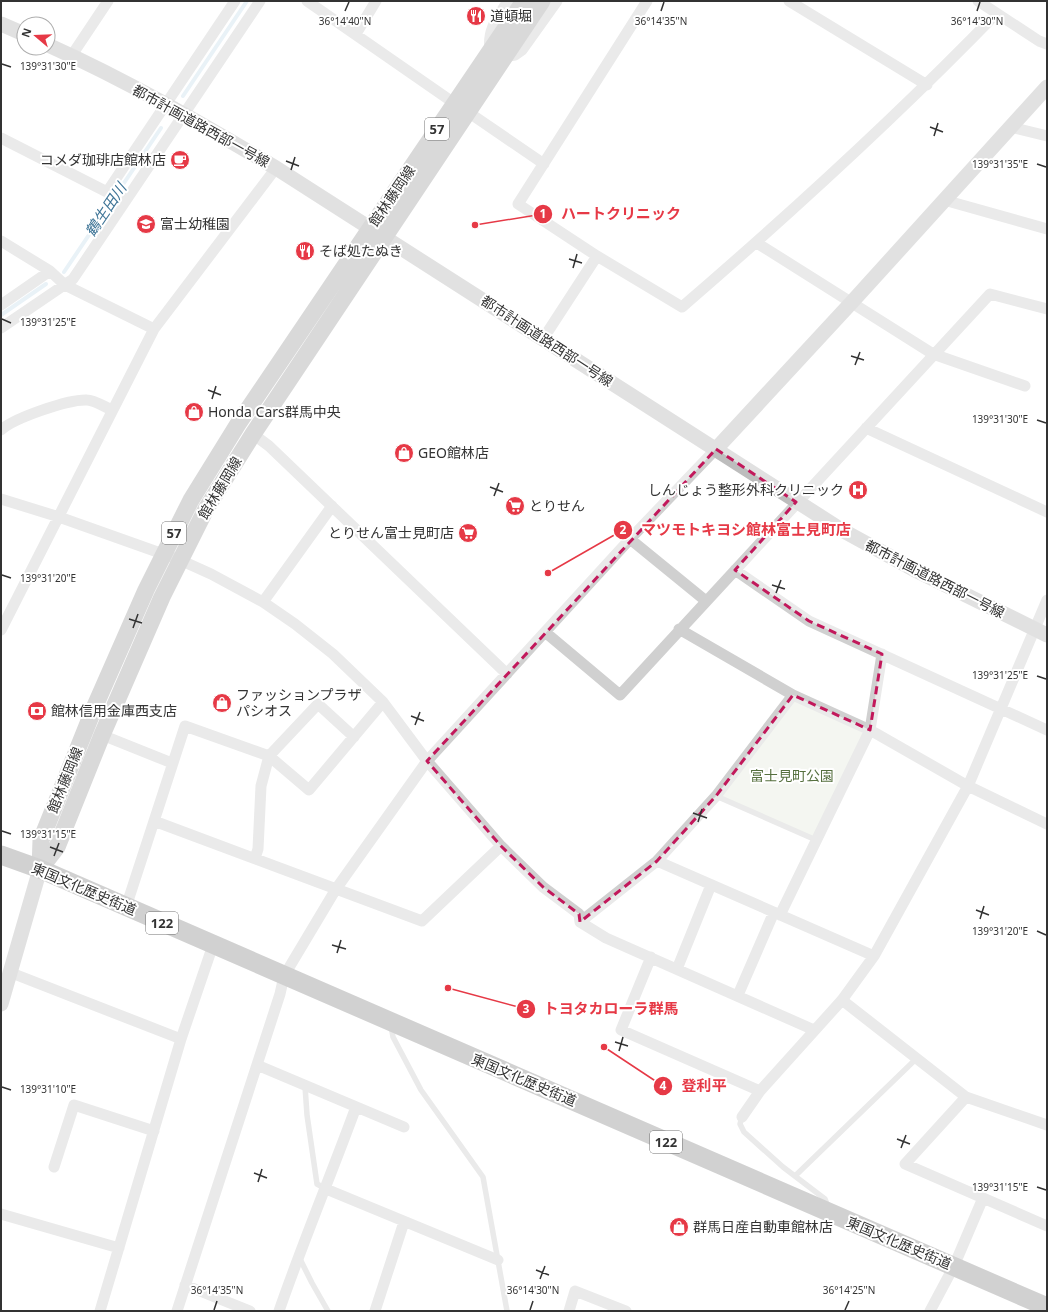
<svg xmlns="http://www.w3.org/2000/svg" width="1048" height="1312" viewBox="0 0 1048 1312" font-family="'Noto Sans','Noto Sans JP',sans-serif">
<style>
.green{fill:#e6ecdf}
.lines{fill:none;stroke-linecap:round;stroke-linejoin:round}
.stream{stroke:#cfe2ee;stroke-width:4}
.lane{stroke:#d0d0d0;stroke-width:5.5}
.street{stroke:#d0d0d0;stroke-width:11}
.secondary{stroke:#bdbdbd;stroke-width:15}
.primary{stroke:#ababab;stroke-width:17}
.highway{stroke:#9a9a9a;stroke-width:19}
.marked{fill:none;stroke:#c2185b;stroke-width:3;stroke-dasharray:8 5;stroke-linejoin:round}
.ticks{fill:none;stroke:#333;stroke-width:1.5}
.labels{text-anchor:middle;stroke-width:4;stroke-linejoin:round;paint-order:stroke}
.shield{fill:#fff;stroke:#707070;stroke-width:1}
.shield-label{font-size:13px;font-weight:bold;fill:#333}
.poi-label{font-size:14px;fill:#333;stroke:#fff;text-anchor:start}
.street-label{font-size:14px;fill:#333;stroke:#fff}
.park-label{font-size:14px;fill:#56703f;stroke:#fff}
.water-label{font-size:15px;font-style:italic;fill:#3f7597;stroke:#fff}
.ticks-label{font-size:10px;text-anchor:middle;fill:#333;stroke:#fff;stroke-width:4;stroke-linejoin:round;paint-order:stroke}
.leader{fill:none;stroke:#e63946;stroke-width:1.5}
.callout-dot{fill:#e63946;stroke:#fff;stroke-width:1.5}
.mark-label{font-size:12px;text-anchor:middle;font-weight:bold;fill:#fff}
.callout-label{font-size:15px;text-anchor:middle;font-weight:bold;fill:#e63946;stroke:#fff;stroke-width:4;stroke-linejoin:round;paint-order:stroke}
</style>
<rect width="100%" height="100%" fill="#fff"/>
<!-- green -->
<path class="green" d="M793 695 870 730 816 840 716 796Z"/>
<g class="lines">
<!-- stream -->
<path class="stream" d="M183 96 247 1
M64 272 161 128
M1 315 46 284"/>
<!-- lane -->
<path class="lane" d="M716 796 816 840
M391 1026 393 1037 421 1090 483 1177 507 1311
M305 1086 307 1115 317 1184 326 1189
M742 1117 740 1124 744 1132 783 1167 825 1199 828 1207
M795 1176 916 1059
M299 1257 312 1283 328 1311"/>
<!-- street -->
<path class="street" d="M307 1 454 103
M647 1 518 204 597 256 682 307C791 213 896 117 996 14
M789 1 927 85
M978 1 1039 41 1047 44
M356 34 376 1
M490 51C487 30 497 18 508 1
M72 55 108 1
M504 57 515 55 522 50 557 1
M468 112 544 164
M1010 127 1047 136
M1 138 107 192 235 1
M944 200 1047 229
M1 241 50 271
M757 243 933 354 1025 386
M1 305 50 271 65 285 154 329
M1 328 73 279 260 1
M543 339 597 256
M866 428 1047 512
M1 430C14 418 69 399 87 400 94 400 105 407 112 410
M253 434 269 446 507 674
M1 499 59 517 180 560 211 574 263 602 295 624 333 654 383 702 427 761 501 846 543 887 579 914 580 922 606 938 814 1030
M630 539 706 601
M735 570 809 621 1047 730
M263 602 332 506
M679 629 793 695 870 730 968 786 1047 824
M1 630 154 329 276 168
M545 632 620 695 990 294 1047 309
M102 735 172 763
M154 821 422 921 501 846
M255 858 258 849 261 786 269 756 318 704 354 737
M657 861 874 956
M126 907 185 726 269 756 309 790 383 702
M780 915 870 730 882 654
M580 922 657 861 716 796 793 695
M651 957 621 1030 760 1091
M677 969 711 885
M9 972 181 1039
M738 995 774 912
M842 1000 966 1097 1047 1125
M257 1065 404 1127
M966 1097 905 1164 1047 1226
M742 1117 760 1091 842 1000 874 956 968 786 1047 600
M54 1167 74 1105 154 1131
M326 1189 498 1260
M1 1214 119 1248
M185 1285 250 1311
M100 1311 181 1039 213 945
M177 1311 280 994 284 976 336 889 427 761 630 539 716 449
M279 1311C303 1242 331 1175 356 1107
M375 1311 404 1222
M569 1311 575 1291 626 1311
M930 1311 954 1266 983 1198"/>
<!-- secondary -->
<path class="secondary" d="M1 24 24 34
M48 45C126 80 202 124 276 168L840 529 913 569 1047 635
M716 449 852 302 1047 87
M1 1004 40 869"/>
<!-- primary -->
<path class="primary" d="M40 869 57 847 102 735 162 597 206 509 253 434 542 1
M40 869 41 840 95 706 146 590 191 500 238 424 524 1"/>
<!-- highway -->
<path class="highway" d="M1 855 40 869 1047 1307"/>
</g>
<!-- marked area -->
<path d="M0 0H1048V1312H0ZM716 449 796 502 735 570 809 621 882 654 870 730 793 695 716 796 657 861 580 922 579 914 543 887 501 846 427 761Z" fill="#fff" fill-opacity=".55" fill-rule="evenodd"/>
<path class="marked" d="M716 449 796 502 735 570 809 621 882 654 870 730 793 695 716 796 657 861 580 922 579 914 543 887 501 846 427 761Z"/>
<!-- ticks -->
<path class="ticks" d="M345 11 349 2M661 11 664 2M977 11 980 2M2 64 11 67M930 127 943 132M934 136 938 123M286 161 299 166M1037 164 1046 167M291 170 295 157M569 259 582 263M573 268 577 254M2 319 11 323M851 356 864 360M855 365 860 352M208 390 221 395M212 399 216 386M1037 420 1046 423M490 487 503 492M494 496 499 483M2 575 11 578M772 585 785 589M776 593 781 580M129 619 142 623M133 628 138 614M1037 676 1046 679M411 716 424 721M415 725 420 712M693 813 707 818M698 822 702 809M2 831 11 834M50 847 63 852M54 856 59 843M976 910 989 915M980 919 984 906M1037 931 1046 935M332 945 346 949M337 953 341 940M615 1042 628 1046M619 1051 623 1037M2 1087 11 1090M897 1139 910 1144M901 1148 906 1135M254 1173 267 1178M258 1182 262 1169M1037 1187 1046 1190M536 1270 549 1275M540 1279 545 1266M214 1310 217 1301M530 1310 533 1301M845 1310 849 1301"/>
<!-- icons -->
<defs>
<g id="restaurant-disc" transform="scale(1)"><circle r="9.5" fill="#e63946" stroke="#fff"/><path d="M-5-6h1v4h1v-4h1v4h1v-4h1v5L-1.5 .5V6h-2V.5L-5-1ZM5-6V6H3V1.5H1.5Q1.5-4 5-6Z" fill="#fff"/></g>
<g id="cafe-disc" transform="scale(1)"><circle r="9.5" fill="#e63946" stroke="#fff"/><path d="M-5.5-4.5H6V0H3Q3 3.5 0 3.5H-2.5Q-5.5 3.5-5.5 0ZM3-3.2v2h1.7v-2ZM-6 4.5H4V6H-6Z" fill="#fff"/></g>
<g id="school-disc" transform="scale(1)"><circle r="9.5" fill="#e63946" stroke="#fff"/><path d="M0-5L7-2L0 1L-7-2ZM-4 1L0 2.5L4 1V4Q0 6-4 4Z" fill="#fff"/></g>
<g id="shop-disc" transform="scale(1)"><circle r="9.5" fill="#e63946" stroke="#fff"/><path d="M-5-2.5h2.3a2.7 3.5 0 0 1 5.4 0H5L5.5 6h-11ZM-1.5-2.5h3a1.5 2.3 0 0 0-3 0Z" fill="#fff"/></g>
<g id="hospital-disc" transform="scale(1)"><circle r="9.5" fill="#e63946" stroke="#fff"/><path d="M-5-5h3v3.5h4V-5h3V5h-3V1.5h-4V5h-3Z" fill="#fff"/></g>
<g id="supermarket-disc" transform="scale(1)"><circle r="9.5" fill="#e63946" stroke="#fff"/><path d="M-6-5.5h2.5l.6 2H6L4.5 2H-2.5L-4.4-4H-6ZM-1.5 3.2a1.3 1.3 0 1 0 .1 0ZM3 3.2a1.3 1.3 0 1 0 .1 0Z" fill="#fff"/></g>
<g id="bank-disc" transform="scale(1)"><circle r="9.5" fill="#e63946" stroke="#fff"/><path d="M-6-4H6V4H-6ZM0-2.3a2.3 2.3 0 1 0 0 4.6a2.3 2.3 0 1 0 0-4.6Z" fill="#fff"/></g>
</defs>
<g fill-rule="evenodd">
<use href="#restaurant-disc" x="476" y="16"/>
<use href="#cafe-disc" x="180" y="160"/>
<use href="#school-disc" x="146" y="224"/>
<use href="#restaurant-disc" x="305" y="251"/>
<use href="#shop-disc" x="194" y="412"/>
<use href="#shop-disc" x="404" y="453"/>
<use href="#hospital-disc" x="858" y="490"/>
<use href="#supermarket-disc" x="515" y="506"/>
<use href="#supermarket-disc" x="468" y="533"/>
<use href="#shop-disc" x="222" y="703"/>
<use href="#bank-disc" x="37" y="711"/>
<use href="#shop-disc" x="679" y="1227"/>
</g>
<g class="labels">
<!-- shield labels -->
<g class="shield">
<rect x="425" y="118" width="24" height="22" rx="3"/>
<rect x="162" y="522" width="24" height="22" rx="3"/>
<rect x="146" y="912" width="32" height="22" rx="3"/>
<rect x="650" y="1131" width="32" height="22" rx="3"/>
</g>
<g class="shield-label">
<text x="437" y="134">57</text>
<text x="174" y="538">57</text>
<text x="162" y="928">122</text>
<text x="666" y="1147">122</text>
</g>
<!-- poi labels -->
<g class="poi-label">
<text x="490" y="21">道頓堀</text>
<text x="166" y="165" text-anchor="end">コメダ珈琲店館林店</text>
<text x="160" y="229">富士幼稚園</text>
<text x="319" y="256">そば処たぬき</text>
<text x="208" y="417">Honda Cars群馬中央</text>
<text x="418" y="458">GEO館林店</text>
<text x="844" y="495" text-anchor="end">しんじょう整形外科クリニック</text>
<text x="529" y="511">とりせん</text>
<text x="454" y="538" text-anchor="end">とりせん富士見町店</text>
<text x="236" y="700">ファッションプラザ<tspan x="236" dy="16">パシオス</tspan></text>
<text x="51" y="716">館林信用金庫西支店</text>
<text x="693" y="1232">群馬日産自動車館林店</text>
</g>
<!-- street labels -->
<g class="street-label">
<text transform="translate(201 126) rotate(29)" y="5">都市計画道路西部一号線</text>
<text transform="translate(392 196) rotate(-56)" y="5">館林藤岡線</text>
<text transform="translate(547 341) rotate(33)" y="5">都市計画道路西部一号線</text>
<text transform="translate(220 488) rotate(-59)" y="5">館林藤岡線</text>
<text transform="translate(935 579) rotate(27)" y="5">都市計画道路西部一号線</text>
<text transform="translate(65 780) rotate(-68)" y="5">館林藤岡線</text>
<text transform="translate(84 889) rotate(23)" y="5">東国文化歴史街道</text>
<text transform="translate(524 1080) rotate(23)" y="5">東国文化歴史街道</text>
<text transform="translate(899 1243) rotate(23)" y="5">東国文化歴史街道</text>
</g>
<!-- park labels -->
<g class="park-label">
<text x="792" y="781">富士見町公園</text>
</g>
<!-- water labels -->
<g class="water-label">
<text transform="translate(106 210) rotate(-56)" y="5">鶴生田川</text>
</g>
</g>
<g class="ticks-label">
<text x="345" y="25">36°14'40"N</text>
<text x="661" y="25">36°14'35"N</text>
<text x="977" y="25">36°14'30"N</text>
<text x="48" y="70">139°31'30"E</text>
<text x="1000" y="168">139°31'35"E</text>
<text x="48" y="326">139°31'25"E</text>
<text x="1000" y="423">139°31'30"E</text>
<text x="48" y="582">139°31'20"E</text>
<text x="1000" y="679">139°31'25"E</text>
<text x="48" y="838">139°31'15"E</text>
<text x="1000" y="935">139°31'20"E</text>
<text x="48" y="1093">139°31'10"E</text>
<text x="1000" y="1191">139°31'15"E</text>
<text x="217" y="1294">36°14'35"N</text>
<text x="533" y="1294">36°14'30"N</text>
<text x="849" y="1294">36°14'25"N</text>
</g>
<!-- callouts -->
<path class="leader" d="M475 225L543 214M548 573L623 530M448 988L526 1009M604 1047L663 1086"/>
<g class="callout-dot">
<circle cx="475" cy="225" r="4"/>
<circle cx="548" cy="573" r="4"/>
<circle cx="448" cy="988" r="4"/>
<circle cx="604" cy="1047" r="4"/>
<circle cx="543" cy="214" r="10"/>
<circle cx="623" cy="530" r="10"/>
<circle cx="526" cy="1009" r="10"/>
<circle cx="663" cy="1086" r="10"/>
</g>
<g class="mark-label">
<text x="543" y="218">1</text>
<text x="623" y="534">2</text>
<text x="526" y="1013">3</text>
<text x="663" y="1090">4</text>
</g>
<g class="callout-label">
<text x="621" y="219">ハートクリニック</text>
<text x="746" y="535">マツモトキヨシ館林富士見町店</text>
<text x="611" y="1014">トヨタカローラ群馬</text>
<text x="704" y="1091">登利平</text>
</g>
<!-- border -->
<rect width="1048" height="1312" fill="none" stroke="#333333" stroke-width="4"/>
<!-- north arrow -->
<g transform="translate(36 36) rotate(289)"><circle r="19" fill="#ffffff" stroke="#adadad"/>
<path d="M0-3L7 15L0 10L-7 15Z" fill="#e63946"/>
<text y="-6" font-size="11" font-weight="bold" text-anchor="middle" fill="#333333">N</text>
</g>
</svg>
